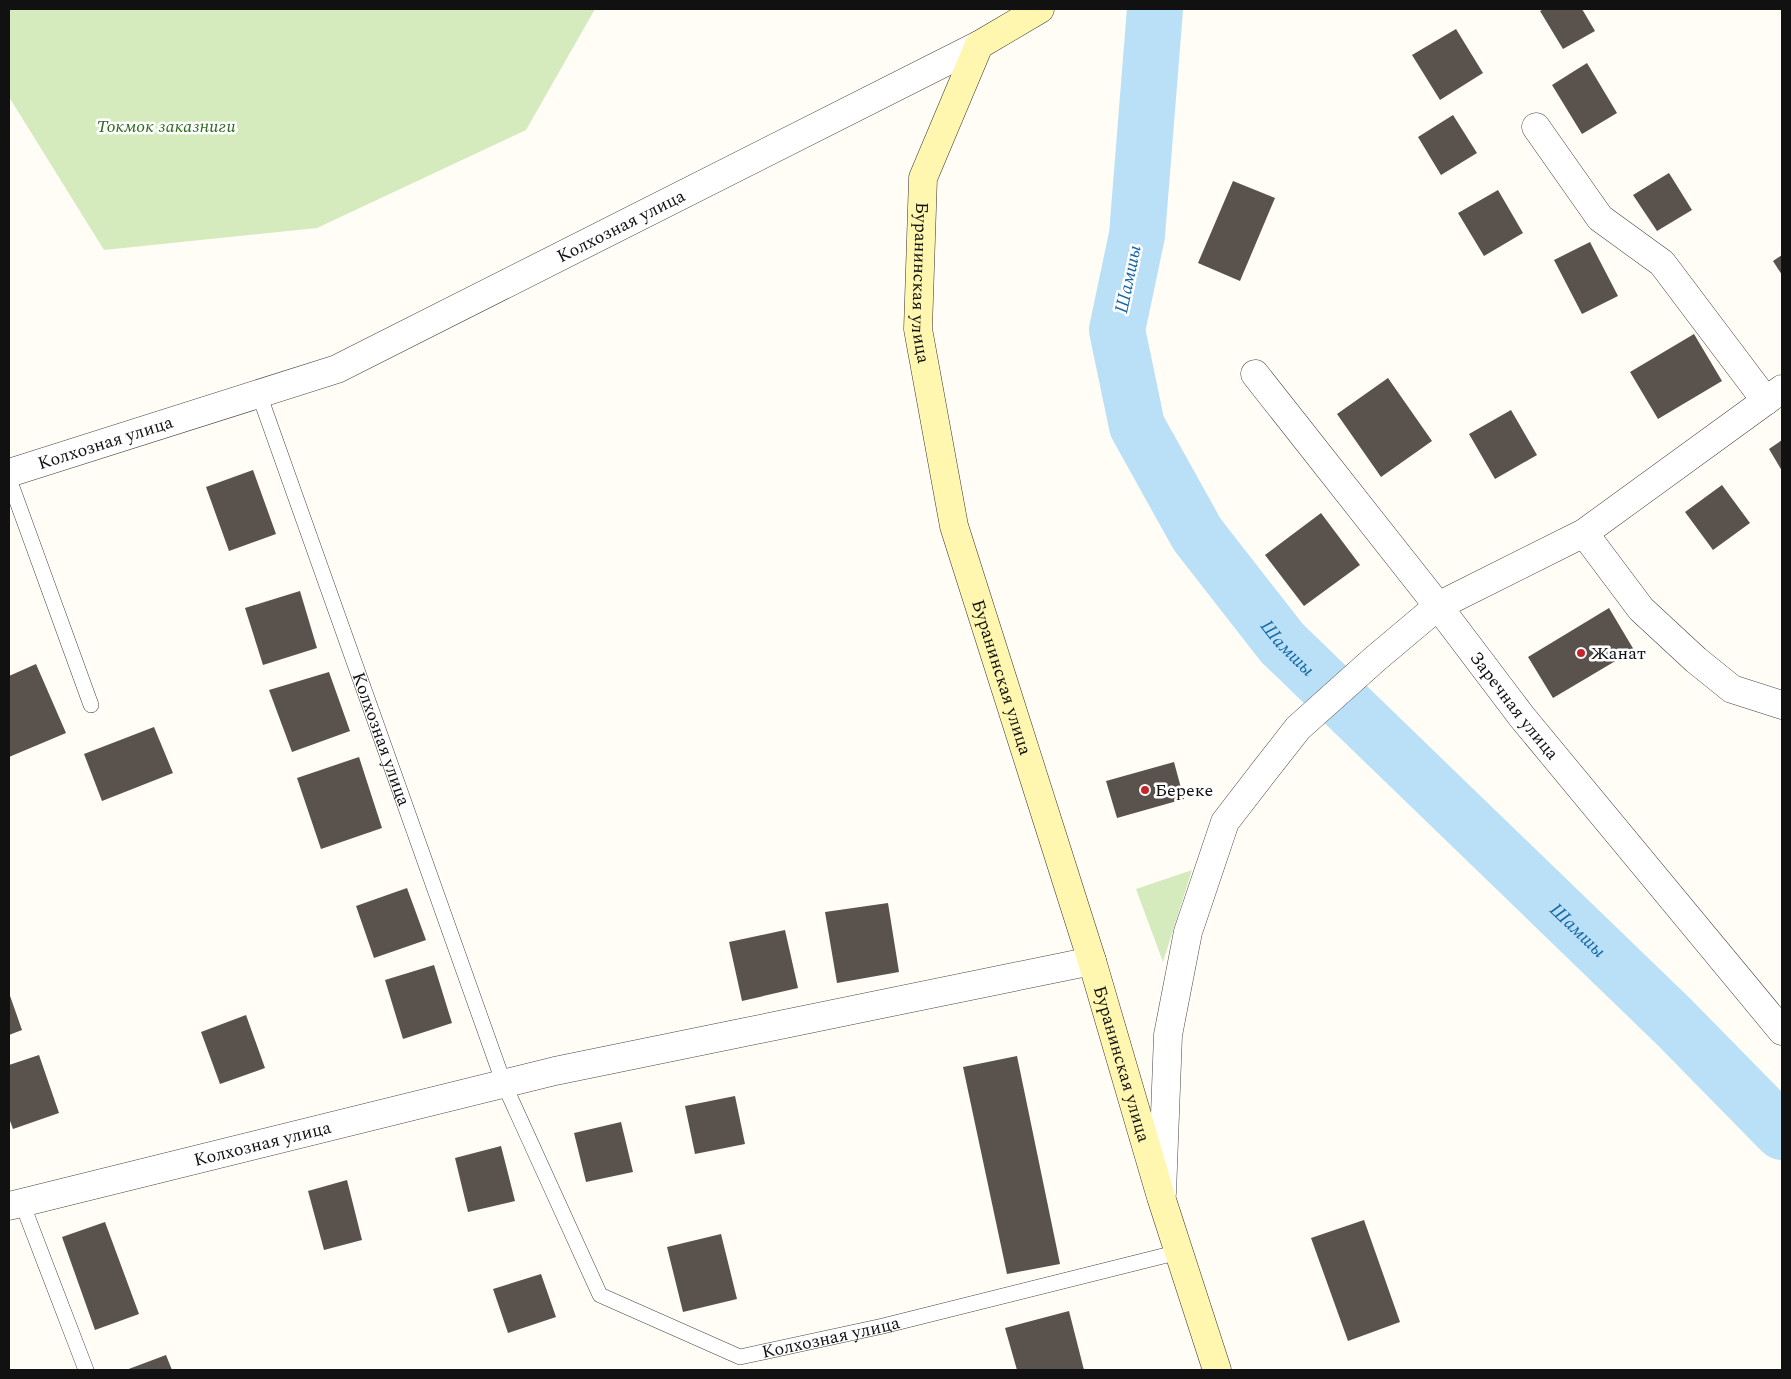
<svg xmlns="http://www.w3.org/2000/svg" width="1791" height="1379" viewBox="0 0 1791 1379" font-family="Spectral,serif">
<style>
.green{fill:#d5ebbd}
.lines{fill:none;stroke-linecap:round;stroke-linejoin:round}
.river{stroke:#b9e0f7;stroke-width:56}
.building{fill:#5a524d}
.service-casing{stroke:#444;stroke-width:16}
.minor-casing{stroke:#444;stroke-width:29}
.tertiary-casing{stroke:#444;stroke-width:29}
.secondary-casing{stroke:#333;stroke-width:29}
.service{stroke:#fff;stroke-width:15}
.minor{stroke:#fff;stroke-width:28}
.tertiary{stroke:#fff;stroke-width:28}
.secondary{stroke:#fff6b0;stroke-width:28}
.poi-dot{fill:#c4262e;stroke:#fff;stroke-width:2}
.labels{text-anchor:middle;stroke-width:5;stroke-linejoin:round;paint-order:stroke}
.park-label{font-size:18px;font-style:italic;fill:#2f6b1f;stroke:#fff}
.street-label{font-size:18px;fill:#111;stroke:#fff}
.poi-label{font-size:18px;fill:#111;stroke:#fff;text-anchor:start}
.water-label{font-size:19px;font-style:italic;fill:#1768a6;stroke:#fff}
</style>
<rect width="100%" height="100%" fill="#fffdf5"/>
<!-- green -->
<path class="green" d="M9 9H595L526 130 317 228 104 250 9 97Z
M1192 870 1163 962 1136 889Z"/>
<g class="lines">
<!-- river -->
<path class="river" id="s1" d="M1155 9 1137 235 1117 330 1137 426 1197 534 1282 643 1673 1021 1782 1132"/>
</g>
<!-- building -->
<path class="building" d="M1544 9H1582L1595 31 1563 49 1540 11Z
M1456 29 1483 73 1440 100 1412 55Z
M1587 63 1617 113 1582 134 1552 85Z
M1453 115 1477 153 1441 175 1418 137Z
M1669 173 1692 210 1657 231 1633 195Z
M1233 181 1275 198 1240 281 1198 263Z
M1498 190 1523 233 1484 256 1458 213Z
M1590 242 1618 296 1582 314 1554 260Z
M1782 255V275L1773 261Z
M1694 334 1722 381 1658 419 1630 372Z
M1388 378 1432 441 1381 477 1337 414Z
M1511 410 1537 455 1495 479 1469 434Z
M1782 440V471L1769 449Z
M253 470 276 534 229 551 206 487Z
M1722 485 1750 523 1713 550 1685 512Z
M1321 513 1360 565 1304 606 1265 555Z
M300 591 317 648 263 665 245 608Z
M1609 608 1634 650 1553 698 1528 657Z
M36 664 66 733 9 757V676Z
M329 672 350 731 292 752 269 690Z
M154 727 173 773 102 801 84 754Z
M359 757 382 828 321 849 297 778Z
M1174 762 1184 799 1117 818 1106 781Z
M407 888 426 940 374 958 356 906Z
M888 903 899 972 837 983 825 912Z
M785 930 798 988 742 1001 729 942Z
M434 965 452 1023 403 1039 385 980Z
M9 993 22 1030 9 1035Z
M246 1015 265 1068 220 1084 201 1032Z
M39 1055 59 1113 13 1129 9 1118V1065Z
M1017 1056 1060 1264 1007 1274 963 1067Z
M735 1096 745 1144 695 1154 685 1106Z
M621 1122 633 1172 586 1182 574 1133Z
M501 1146 515 1201 468 1212 455 1158Z
M347 1180 362 1240 324 1250 308 1191Z
M1364 1220 1400 1322 1348 1341 1311 1238Z
M105 1222 139 1314 95 1330 62 1237Z
M721 1234 737 1299 683 1312 667 1247Z
M541 1274 556 1317 508 1333 493 1289Z
M1069 1311 1084 1370H1017L1005 1328Z
M166 1355 172 1370H126Z"/>
<g class="lines">
<!-- service casing -->
<g class="service-casing">
<g id="service">
<path id="s2" d="M259 394 504 1084 600 1295 740 1357 883 1326 1179 1252"/>
<path d="M9 479 91 705"/>
<path d="M22 1203 86 1370"/>
</g>
</g>
<!-- minor casing -->
<g class="minor-casing">
<g id="minor">
<path d="M1536 127 1600 218 1662 263 1766 401"/>
<path id="s3" d="M1255 374 1438 606 1522 717 1782 1031"/>
<path id="s4" d="M9 473 337 369 979 45"/>
<path d="M1584 533 1641 609 1696 660 1732 689 1782 705"/>
<path id="s5" d="M9 1206 555 1071 1092 961"/>
</g>
</g>
<!-- tertiary casing -->
<g class="tertiary-casing">
<path id="tertiary" d="M1162 1193 1168 1035 1188 932 1225 822 1262 774 1298 728 1375 659 1438 606 1584 533 1782 389"/>
</g>
<!-- secondary casing -->
<g class="secondary-casing">
<g id="secondary">
<path id="s6" d="M1040 9 979 45 923 178 918 329 954 526 1092 961 1161 1197 1217 1370"/>
</g>
</g>
<!-- service -->
<use href="#service" class="service"/>
<!-- minor -->
<use href="#minor" class="minor"/>
<!-- tertiary -->
<use href="#tertiary" class="tertiary"/>
<!-- secondary -->
<use href="#secondary" class="secondary"/>
</g>
<!-- markers -->
<g class="poi-dot">
<circle cx="1581" cy="653" r="5"/>
<circle cx="1145" cy="790" r="5"/>
</g>
<g class="labels">
<!-- park labels -->
<g class="park-label">
<text x="166" y="132">Токмок заказниги</text>
</g>
<!-- street labels -->
<g class="street-label">
<text dy="6" stroke="none"><textPath href="#s4" startOffset="662">Колхозная улица</textPath></text>
<text dy="6" stroke="none"><textPath href="#s6" startOffset="320">Буранинская улица</textPath></text>
<text dy="6" stroke="none"><textPath href="#s4" startOffset="101">Колхозная улица</textPath></text>
<text dy="6" stroke="none"><textPath href="#s6" startOffset="725">Буранинская улица</textPath></text>
<text dy="6" stroke="none"><textPath href="#s3" startOffset="421">Заречная улица</textPath></text>
<text dy="6" stroke="none"><textPath href="#s2" startOffset="366">Колхозная улица</textPath></text>
<text dy="6" stroke="none"><textPath href="#s6" startOffset="1130">Буранинская улица</textPath></text>
<text dy="6" stroke="none"><textPath href="#s5" startOffset="261">Колхозная улица</textPath></text>
<text dy="6" stroke="none"><textPath href="#s2" startOffset="1210">Колхозная улица</textPath></text>
</g>
<!-- poi labels -->
<g class="poi-label">
<text x="1591" y="659">Жанат</text>
<text x="1155" y="796">Береке</text>
</g>
<!-- water labels -->
<g class="water-label">
<text transform="translate(1127 279) rotate(-78)" y="7">Шамшы</text>
<text dy="7" stroke="none"><textPath href="#s1" startOffset="691">Шамшы</textPath></text>
<text dy="7" stroke="none"><textPath href="#s1" startOffset="1096">Шамшы</textPath></text>
</g>
</g>
<!-- border -->
<rect width="1791" height="1379" fill="none" stroke="#111111" stroke-width="20"/>
</svg>
